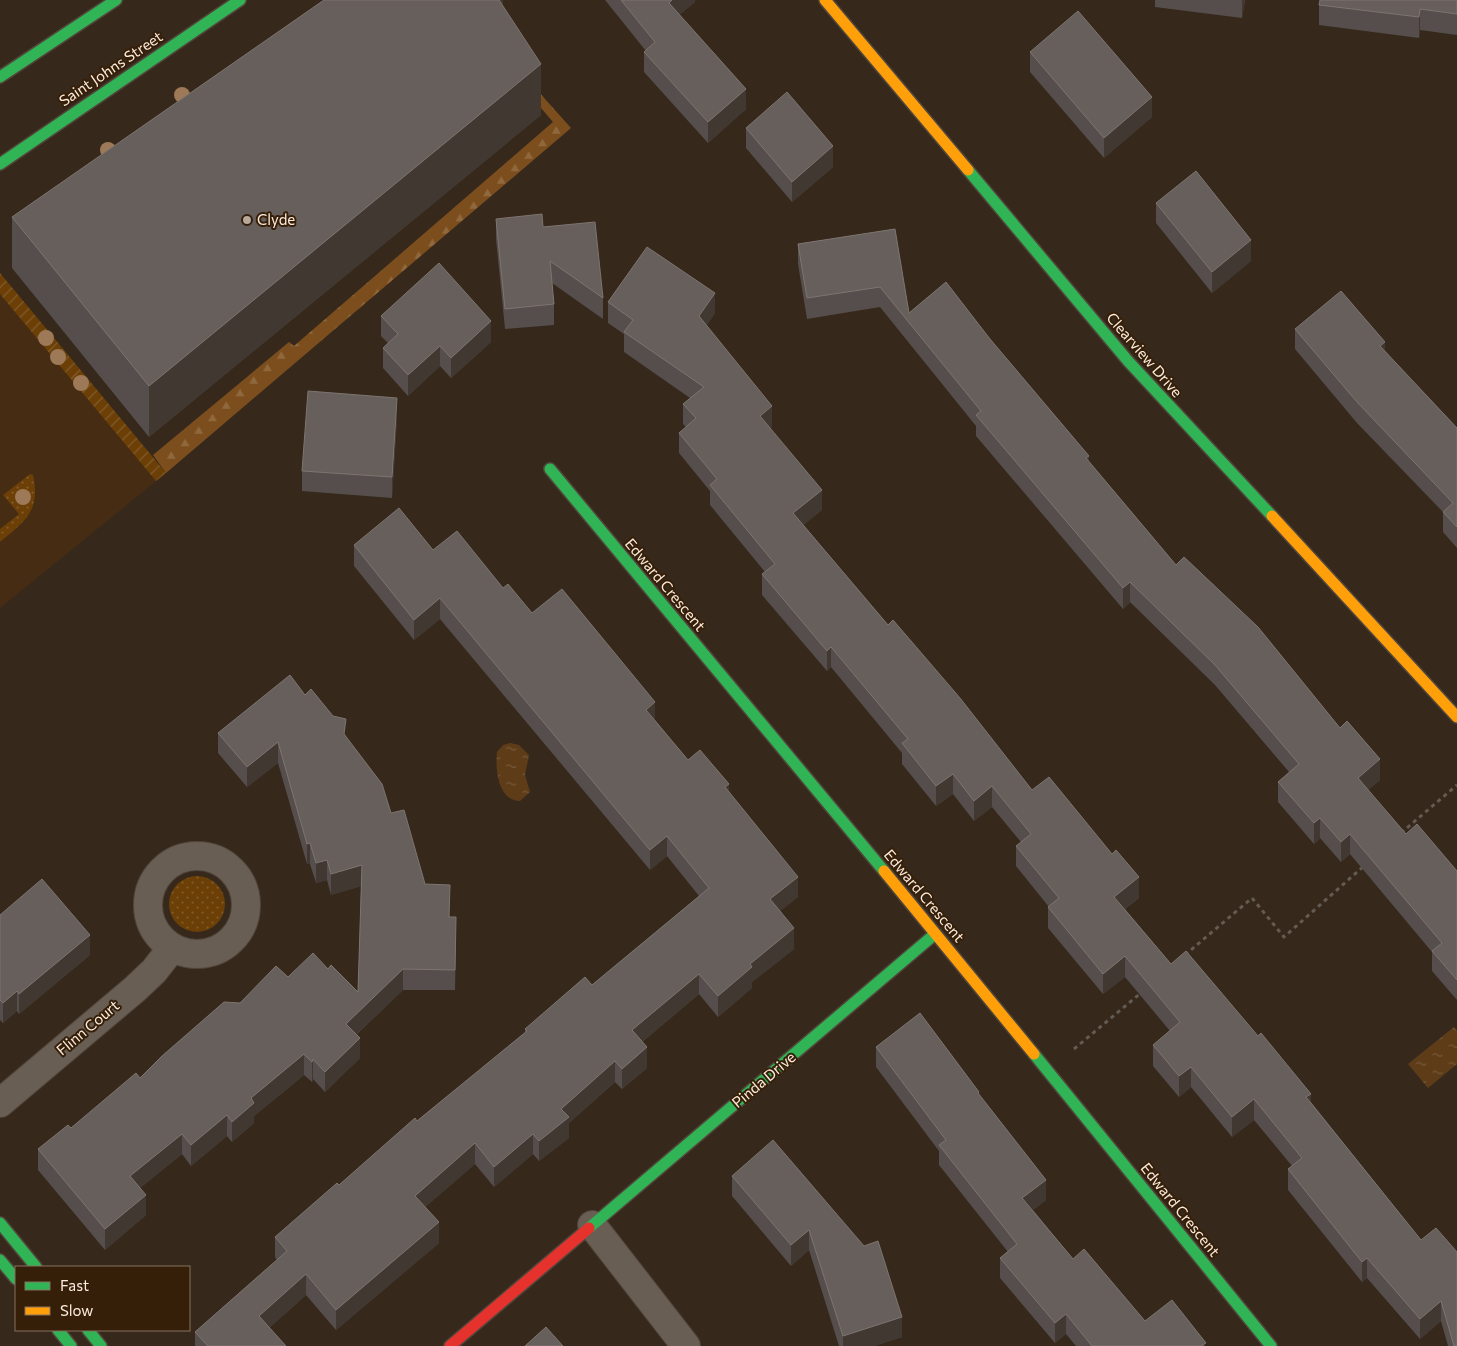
<svg xmlns="http://www.w3.org/2000/svg" width="1457" height="1346" viewBox="0 0 1457 1346" font-family="Commissioner,sans-serif">
<style>
.built{fill:#462c12}
.grass{fill:url(#grass-dots)}
.forest{fill:url(#forest-firs)}
.garden{fill:url(#garden-furrows)}
.water{fill:url(#water-ripples)}
.lines{fill:none;stroke-linecap:round;stroke-linejoin:round}
.street-casing{stroke:#52463c;stroke-width:30}
.fast-casing{stroke:#52463c;stroke-width:14}
.slow-casing{stroke:#52463c;stroke-width:14}
.jam-casing{stroke:#52463c;stroke-width:14}
.path{stroke:#645b52;stroke-width:3;stroke-dasharray:4 4;stroke-linecap:butt}
.street{stroke:#685e53;stroke-width:28}
.fast{stroke:#30b455;stroke-width:11}
.slow{stroke:#ff9f0a;stroke-width:11}
.jam{stroke:#e5322d;stroke-width:11}
.tree{fill:#9d7958}
.wall{fill:#554e4c}
.shaded-wall{fill:#413832}
.building{fill:#675f5c;stroke:#7e7570}
.poi-dot{fill:#b7a89a;stroke:#361f08;stroke-width:2}
.labels{text-anchor:middle;stroke-width:4;stroke-linejoin:round;paint-order:stroke}
.street-label{font-size:15px;fill:#fcecde;stroke:#361f08}
.poi-label{font-size:15px;fill:#fcecde;stroke:#361f08;text-anchor:start}
</style>
<defs>
<pattern id="grass-dots" width="8" height="8" patternUnits="userSpaceOnUse" patternTransform="scale(1.25)"><rect width="8" height="8" fill="#6b3f06"/><path d="M2 2h.1M6 6h.1" fill="none" stroke="#815b2a" stroke-width="1.8" stroke-linecap="round"/></pattern>
<pattern id="forest-firs" width="22" height="20" patternUnits="userSpaceOnUse" patternTransform="scale(1.25)"><rect width="22" height="20" fill="#7d4e1d"/><path d="M5 1l3.5 6h-7zM16 11l3.5 6h-7z" fill="#90683d"/></pattern>
<pattern id="garden-furrows" width="10" height="10" patternUnits="userSpaceOnUse" patternTransform="scale(1.25)"><rect width="10" height="10" fill="#6b3f06"/><path d="M-1 1l2-2M0 10L10 0M9 11l2-2" fill="none" stroke="#815b2a"/></pattern>
<pattern id="water-ripples" width="26" height="14" patternUnits="userSpaceOnUse" patternTransform="scale(1.25)"><rect width="26" height="14" fill="#5e3c18"/><path d="M2 4q2-2 4 0t4 0M15 11q2-2 4 0t4 0" fill="none" stroke="#765839"/></pattern>
</defs>
<rect width="100%" height="100%" fill="#36291c"/>
<!-- built -->
<path class="built" d="M0 273 166 473 0 608Z"/>
<!-- grass -->
<path class="grass" d="M30 474 33 475C41 511 25 521 0 542V529L19 514 3 495Z
M169 904a28 28 0 1 1 56 0a28 28 0 1 1-56 0Z"/>
<!-- forest -->
<path class="forest" d="M537 90 571 128 166 473 153 455 289 342 294 346 553 122 535 101Z"/>
<!-- garden -->
<path class="garden" d="M0 273 166 473 156 481 0 294Z"/>
<!-- water -->
<path class="water" d="M510 743 519 745 529 755 525 775 530 792 520 801C498 801 495 769 497 752L503 745Z
M1454 1027 1457 1031V1064L1428 1088 1408 1064Z"/>
<g class="lines">
<!-- street casing -->
<g class="street-casing">
<path id="street" d="M148 905a49 49 0 1 1 98 0a49 49 0 1 1-98 0Z
M0 1103 135 989 154 971 172 948
M592 1225 686 1346"/>
</g>
<!-- fast casing -->
<g class="fast-casing">
<path id="fast" d="M0 77 116 0
M0 164 240 0
M968 170 1128 361 1272 516
M550 469 884 871
M1034 1054 1271 1346
M0 1223 36 1267
M589 1228 935 934
M0 1260 16 1279
M58 1330 71 1346
M88 1330 101 1346"/>
</g>
<!-- slow casing -->
<g class="slow-casing">
<path id="slow" d="M825 0 968 170
M1272 516 1457 717
M884 871 1034 1054"/>
</g>
<!-- jam casing -->
<g class="jam-casing">
<path id="jam" d="M450 1346 589 1228"/>
</g>
<!-- path -->
<path class="path" d="M1401 833 1457 785
M1185 955 1252 898 1284 937 1365 865
M1074 1049 1142 992"/>
<!-- street -->
<use href="#street" class="street"/>
<!-- fast -->
<use href="#fast" class="fast"/>
<!-- slow -->
<use href="#slow" class="slow"/>
<!-- jam -->
<use href="#jam" class="jam"/>
</g>
<!-- trees -->
<g class="tree">
<circle cx="182" cy="95" r="8"/>
<circle cx="108" cy="150" r="8"/>
<circle cx="46" cy="338" r="8"/>
<circle cx="58" cy="357" r="8"/>
<circle cx="81" cy="383" r="8"/>
<circle cx="23" cy="497" r="8"/>
</g>
<!-- wall -->
<path class="wall" d="M503 0V6L541 115 149 437 12 268V217Z
M605 0H695V2L679 15 746 109 708 143 644 72V52L646 51Z
M1155 0H1245L1242 18 1155 7Z
M1457 0V35L1420 30 1419 38 1319 25V5Z
M1030 52 1152 117 1104 158 1030 72Z
M746 128 833 167 792 202 746 148Z
M1156 203 1251 261 1212 293 1156 223Z
M496 219 543 227 603 298V319L552 283 554 304V325L505 329 496 239Z
M895 229 909 313 990 339 1089 462 1176 565 1380 780 1368 790 1406 834 1457 871V1000L1432 971V952L1350 854 1341 862 1320 838 1314 844 1278 802V782L1289 772 1215 685 1130 602 1123 609 976 436V426L880 307 807 319 798 264V244Z
M608 302 715 313 706 326 772 427 770 428 822 510 803 525 888 625 1032 790 1139 898 1125 909 1171 964 1311 1102 1421 1240 1457 1346H1448L1441 1321 1420 1339 1367 1278 1362 1282 1288 1190V1169L1292 1166 1254 1120 1232 1137 1191 1087 1179 1097 1153 1066V1045L1170 1031 1125 977 1103 994 1048 928V907H1049L1016 866V846L1021 842 992 807 974 821 953 794 936 806 902 764V753L831 667 827 671 762 595V574L765 572 710 505V491L679 453V433L686 427 683 424V404L690 398 624 352V334L608 323Z
M381 316 491 342 451 378 440 366 408 396 383 368V348L388 343 381 336Z
M1295 329 1385 351 1457 428V548L1443 532V512L1357 423 1295 349Z
M397 418 392 498 302 491V471Z
M354 545 433 550 503 588 655 720 688 760 729 791 798 897 780 911 794 949 752 982V988L718 1017 699 994 642 1042 647 1068 622 1089 615 1082 569 1123V1138L539 1161 533 1154 494 1187 475 1164 425 1207 439 1243 336 1330 306 1295 269 1328 286 1346H195V1332L277 1260 275 1257V1237L525 1033V1029L592 985 699 896 667 856 650 870 440 619 414 640 354 566Z
M305 695 346 736 391 813 425 884 450 917 456 937 455 990H403L357 1034 360 1058 325 1092 313 1079 312 1082 304 1075 254 1116V1123L232 1142 227 1136 191 1166 182 1154 140 1188 146 1215 105 1250 38 1170V1149L71 1128 140 1078 240 1003 288 977 328 969 358 992 361 886 331 895 327 880 316 883 310 864H307L278 763 247 787 218 753V733Z
M0 915 90 955 19 1014 17 1011 3 1023 0 1020Z
M876 1047 979 1095 1046 1200 1033 1210 1073 1259 1145 1321 1206 1346H1076L1066 1334 1055 1343 1000 1278V1258L1008 1252 939 1165V1151L876 1067Z
M732 1176 864 1246 902 1337 874 1346H839L809 1250 791 1266 732 1196Z"/>
<!-- shaded-wall -->
<path class="shaded-wall" d="M491 0H503V28Z
M672 0H695V2L669 23V3Z
M1242 0H1245L1242 18Z
M1420 9V30L1419 38V17Z
M541 64V115L149 437V386Z
M746 89V109L708 143V122Z
M1152 97V117L1104 158V138Z
M833 146V167L792 202V182Z
M1251 240V261L1212 293V272Z
M715 293V313L699 337V316Z
M491 321V342L451 378V358Z
M1385 342V362L1380 346Z
M440 346V366L408 396V375Z
M397 398V418L392 498V477Z
M772 406V427L760 436V416Z
M1089 456V476L1086 458Z
M822 490V510L793 534V513Z
M1130 582V602L1123 609V588Z
M440 598V619L414 640V620Z
M831 647V667L827 671V651Z
M655 702V722L646 710Z
M278 742V763L247 787V767Z
M1380 759V780L1358 799V778Z
M953 774V794L936 806V786Z
M729 784V804L725 787Z
M992 786V807L974 821V801Z
M1320 818V838L1314 844V823Z
M1350 834V854L1341 862V842Z
M667 836V856L650 870V850Z
M310 843V864H307V844Z
M327 860V880L316 883V863Z
M362 865V886L331 895V874Z
M798 877V897L770 919V899Z
M1139 877V898L1114 917V897Z
M456 917V937L455 990V970Z
M794 928V949L752 982V988L718 1017V996L750 964Z
M90 935V955L19 1014V994Z
M1125 956V977L1103 994V974Z
M403 969V990L346 1044V1024Z
M699 974V994L632 1050V1030Z
M17 991V1011L3 1023V1003Z
M360 1038V1058L325 1092V1072Z
M647 1047V1068L622 1089V1069Z
M304 1054V1075L254 1116V1123L232 1142V1122L251 1098Z
M313 1059V1079L312 1082V1062Z
M615 1061V1082L569 1123V1138L539 1161V1141L561 1109Z
M1191 1067V1087L1179 1097V1076Z
M1311 1094V1114L1306 1097Z
M1254 1099V1120L1232 1137V1117Z
M227 1115V1136L191 1166V1145Z
M182 1134V1154L130 1196V1176Z
M533 1134V1154L494 1187V1167Z
M475 1143V1164L415 1216V1196Z
M1046 1180V1200L1022 1219V1198Z
M146 1195V1215L105 1250V1229Z
M439 1222V1243L336 1330V1310Z
M809 1230V1250L791 1266V1245Z
M1367 1258V1278L1362 1282V1262Z
M306 1274V1295L259 1337V1316Z
M1441 1301V1321L1420 1339V1319Z
M1066 1314V1334L1055 1343V1323Z
M902 1317V1337L874 1346H843V1336Z"/>
<!-- building -->
<path class="building" d="M324 0H499L541 64 149 386 12 217Z
M621 0H672L669 3 746 89 708 122 644 52 655 42Z
M1320 0H1457V14L1420 9 1419 17 1319 5Z
M1078 11 1152 97 1104 138 1030 52Z
M787 92 833 146 792 182 746 128Z
M1196 171 1251 240 1212 272 1156 203Z
M542 214 543 227 595 222 603 298 550 261 554 304 505 309 496 219Z
M895 229 909 313 946 282 990 339 1089 456 1086 458 1176 565 1184 557 1258 627 1340 728 1347 721 1380 759 1358 778 1406 834 1417 824 1457 871V980L1432 951 1442 943 1350 834 1341 842 1320 818 1314 823 1278 782 1299 764 1215 665 1130 582 1123 588 976 415 981 411 880 287 807 298 798 244Z
M647 247 715 293 699 316 772 406 760 416 822 490 793 513 888 625 893 620 960 698 1032 790 1049 777 1112 854 1116 850 1139 877 1114 897 1171 964 1186 951 1258 1036 1261 1033 1311 1094 1306 1097 1421 1240 1436 1228 1457 1252V1346H1454L1441 1301 1420 1319 1367 1258 1362 1262 1288 1169 1302 1158 1254 1099 1232 1117 1191 1067 1179 1076 1153 1045 1180 1022 1125 956 1103 974 1048 907 1059 898 1016 846 1031 834 992 786 974 801 953 774 936 786 902 743 908 739 831 647 827 651 762 574 775 564 710 485 717 479 679 433 696 418 683 404 704 387 624 332 633 320 608 302Z
M439 263 491 321 451 358 440 346 408 375 383 348 398 334 381 316Z
M1341 291 1385 342 1380 346 1457 428V527L1443 512 1453 503 1357 402 1295 329Z
M308 391 397 398 392 477 302 471Z
M399 508 433 550 457 531 503 588 508 584 532 613 562 589 655 702 646 710 688 760 700 750 729 784 725 787 798 877 770 899 794 928 750 964 752 967 718 996 699 974 632 1030 647 1047 622 1069 615 1061 561 1109 569 1117 539 1141 533 1134 494 1167 475 1143 415 1196 439 1222 336 1310 306 1274 259 1316 286 1346H208L195 1332 287 1251 275 1237 337 1183 339 1185 415 1118 417 1121 527 1031 525 1029 585 977 592 985 709 888 667 836 650 850 440 598 414 620 354 545Z
M290 675 305 695 311 689 333 716 346 719 344 734 382 784 391 813 404 810 425 884 450 885 449 917H456L455 970 403 969 346 1024 360 1038 325 1072 313 1059 312 1062 304 1054 251 1098 254 1103 232 1122 227 1115 191 1145 182 1134 130 1176 146 1195 105 1229 38 1149 68 1125 71 1128 136 1073 140 1078 162 1056 224 1002 240 1003 276 966 288 977 313 953 328 969 331 965 358 992 362 865 331 874 327 860 316 863 310 843 307 844 278 742 247 767 218 733Z
M42 879 90 935 19 994 17 991 3 1003 0 1000V915Z
M920 1013 979 1092 978 1093 1046 1180 1022 1198 1073 1259 1084 1249 1145 1321 1172 1300 1206 1343 1201 1346H1092L1066 1314 1055 1323 1000 1258 1017 1244 939 1145 946 1140 876 1047Z
M773 1140 864 1246 878 1241 902 1317 843 1336 809 1230 791 1245 732 1176Z
M546 1327 563 1346H525Z"/>
<!-- markers -->
<circle class="poi-dot" cx="247" cy="220" r="5"/>
<g class="labels">
<!-- street labels -->
<g class="street-label">
<text transform="translate(111 69) rotate(-34)" y="5">Saint Johns Street</text>
<text transform="translate(1144 355) rotate(49)" y="5">Clearview Drive</text>
<text transform="translate(665 585) rotate(50)" y="5">Edward Crescent</text>
<text transform="translate(924 896) rotate(50)" y="5">Edward Crescent</text>
<text transform="translate(88 1028) rotate(-40)" y="5">Flinn Court</text>
<text transform="translate(764 1080) rotate(-40)" y="5">Pinda Drive</text>
<text transform="translate(1180 1210) rotate(51)" y="5">Edward Crescent</text>
</g>
<!-- poi labels -->
<g class="poi-label">
<text x="257" y="225">Clyde</text>
</g>
</g>
<!-- legend -->
<rect x="15" y="1266" width="175" height="65" fill="#361f08" stroke="#85715e"/>
<rect x="25" y="1282" width="25" height="8" fill="#30b455" stroke="#85715e"/>
<text x="60" y="1291" font-size="15" fill="#fcecde">Fast</text>
<rect x="25" y="1307" width="25" height="8" fill="#ff9f0a" stroke="#85715e"/>
<text x="60" y="1316" font-size="15" fill="#fcecde">Slow</text>
</svg>
